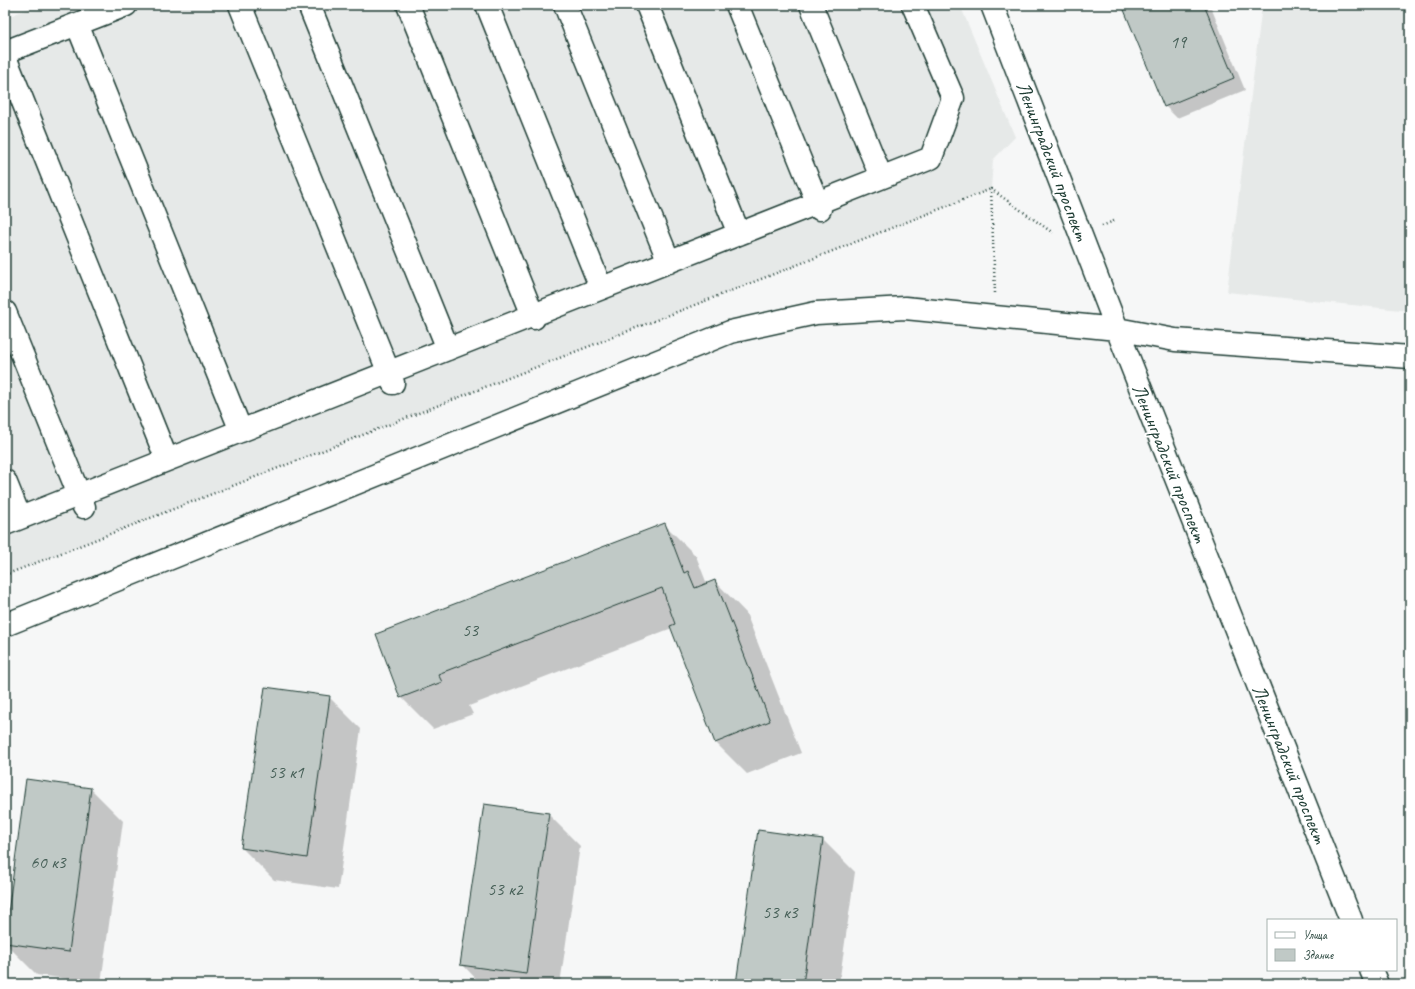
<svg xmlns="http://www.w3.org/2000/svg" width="1415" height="989" viewBox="0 0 1415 989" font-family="Caveat,sans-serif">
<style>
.built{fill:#e6e9e8}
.shadow{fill:#0003}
.building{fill:#c0c9c6;stroke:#1f3d34}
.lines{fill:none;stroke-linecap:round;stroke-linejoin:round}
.minor-casing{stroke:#1f3d34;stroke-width:25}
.path{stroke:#1f3d34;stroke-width:2.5;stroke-dasharray:1 3;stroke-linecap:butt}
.minor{stroke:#fff;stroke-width:22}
.labels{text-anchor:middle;stroke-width:4;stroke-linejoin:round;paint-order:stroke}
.number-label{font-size:18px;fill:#476058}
.street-label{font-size:20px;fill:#1f3d34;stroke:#fff}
</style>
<rect width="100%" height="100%" fill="#f6f7f7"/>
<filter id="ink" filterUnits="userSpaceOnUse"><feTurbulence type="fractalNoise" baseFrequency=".025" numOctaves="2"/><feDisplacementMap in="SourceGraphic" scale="8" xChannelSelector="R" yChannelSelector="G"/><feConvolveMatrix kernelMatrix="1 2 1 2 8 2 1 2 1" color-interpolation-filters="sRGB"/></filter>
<g filter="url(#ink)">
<!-- built -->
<path class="built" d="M37 5H960L1015 137 993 160 991 189 5 575V18Z
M1262 5H1410V311L1227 292Z"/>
<!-- shadow -->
<path class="shadow" d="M1123 5H1210L1245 90 1177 118 1165 106Z
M664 524 696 556 707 584 715 581 746 613 801 753 747 774 715 742 672 628 469 706 473 714 433 729 401 697Z
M329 697 361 729 338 889 274 880 242 848Z
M91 789 123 821 101 983 37 975 5 943Z
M548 814 580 846 560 984H481L462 964Z
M759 831 823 840 855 872 839 984H737Z"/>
<!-- building -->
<path class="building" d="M1122 5H1204L1234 78 1164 107Z
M665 523 684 573 688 571 695 588 715 580 770 721 715 743 670 626 675 624 662 588 438 674 442 682 400 698 376 634Z
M265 687 330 696 307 858 241 848Z
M26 779 91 788 69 952 5 943V935Z
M484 804 549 813 526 974 460 965Z
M758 830 823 839 803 984H736Z"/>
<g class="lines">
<!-- minor casing -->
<g class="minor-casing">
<path id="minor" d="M240 5 393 383
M309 5 448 349
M408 5 534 318
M487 5 601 288
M565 5 669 262
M647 5 739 234
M737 5 820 209
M811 5 881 177
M992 5 1117 329 1351 920
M77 24 241 431
M5 52 126 5
M5 57 167 460
M5 312 84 507
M5 481 20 518
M5 524 931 158 953 98 913 5
M5 625 730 332 816 313 905 308 1117 329 1175 340 1410 357
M1371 970 1377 984"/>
</g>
<!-- path -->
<path class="path" d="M1102 226 1116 220
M995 293 991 189 1053 233
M5 575 991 189"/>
<!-- minor -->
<use href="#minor" class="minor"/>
</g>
</g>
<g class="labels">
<!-- number labels -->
<g class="number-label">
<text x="1178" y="48">19</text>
<text x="470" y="636">53</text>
<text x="286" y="778">53 к1</text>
<text x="48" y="868">60 к3</text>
<text x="505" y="895">53 к2</text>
<text x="780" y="918">53 к3</text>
</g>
<!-- street labels -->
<g class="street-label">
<text transform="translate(1053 161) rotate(69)" y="7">Ленинградский проспект</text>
<text transform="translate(1170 463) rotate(68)" y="7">Ленинградский проспект</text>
<text transform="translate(1290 764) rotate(68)" y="7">Ленинградский проспект</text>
</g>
</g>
<!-- margin -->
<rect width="1415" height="989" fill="none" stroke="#fff" stroke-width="20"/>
<rect x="10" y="10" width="1395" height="969" fill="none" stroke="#1f3d34" stroke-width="1.5" filter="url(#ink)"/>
<!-- legend -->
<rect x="1267" y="919" width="130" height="52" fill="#ffffff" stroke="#a5b1ae"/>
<rect x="1275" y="932" width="20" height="6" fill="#ffffff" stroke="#a5b1ae"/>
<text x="1303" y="939" font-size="12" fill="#1f3d34">Улица</text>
<rect x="1275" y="949" width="20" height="12" fill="#c0c9c6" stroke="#a5b1ae"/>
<text x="1303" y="959" font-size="12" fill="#1f3d34">Здание</text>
</svg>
